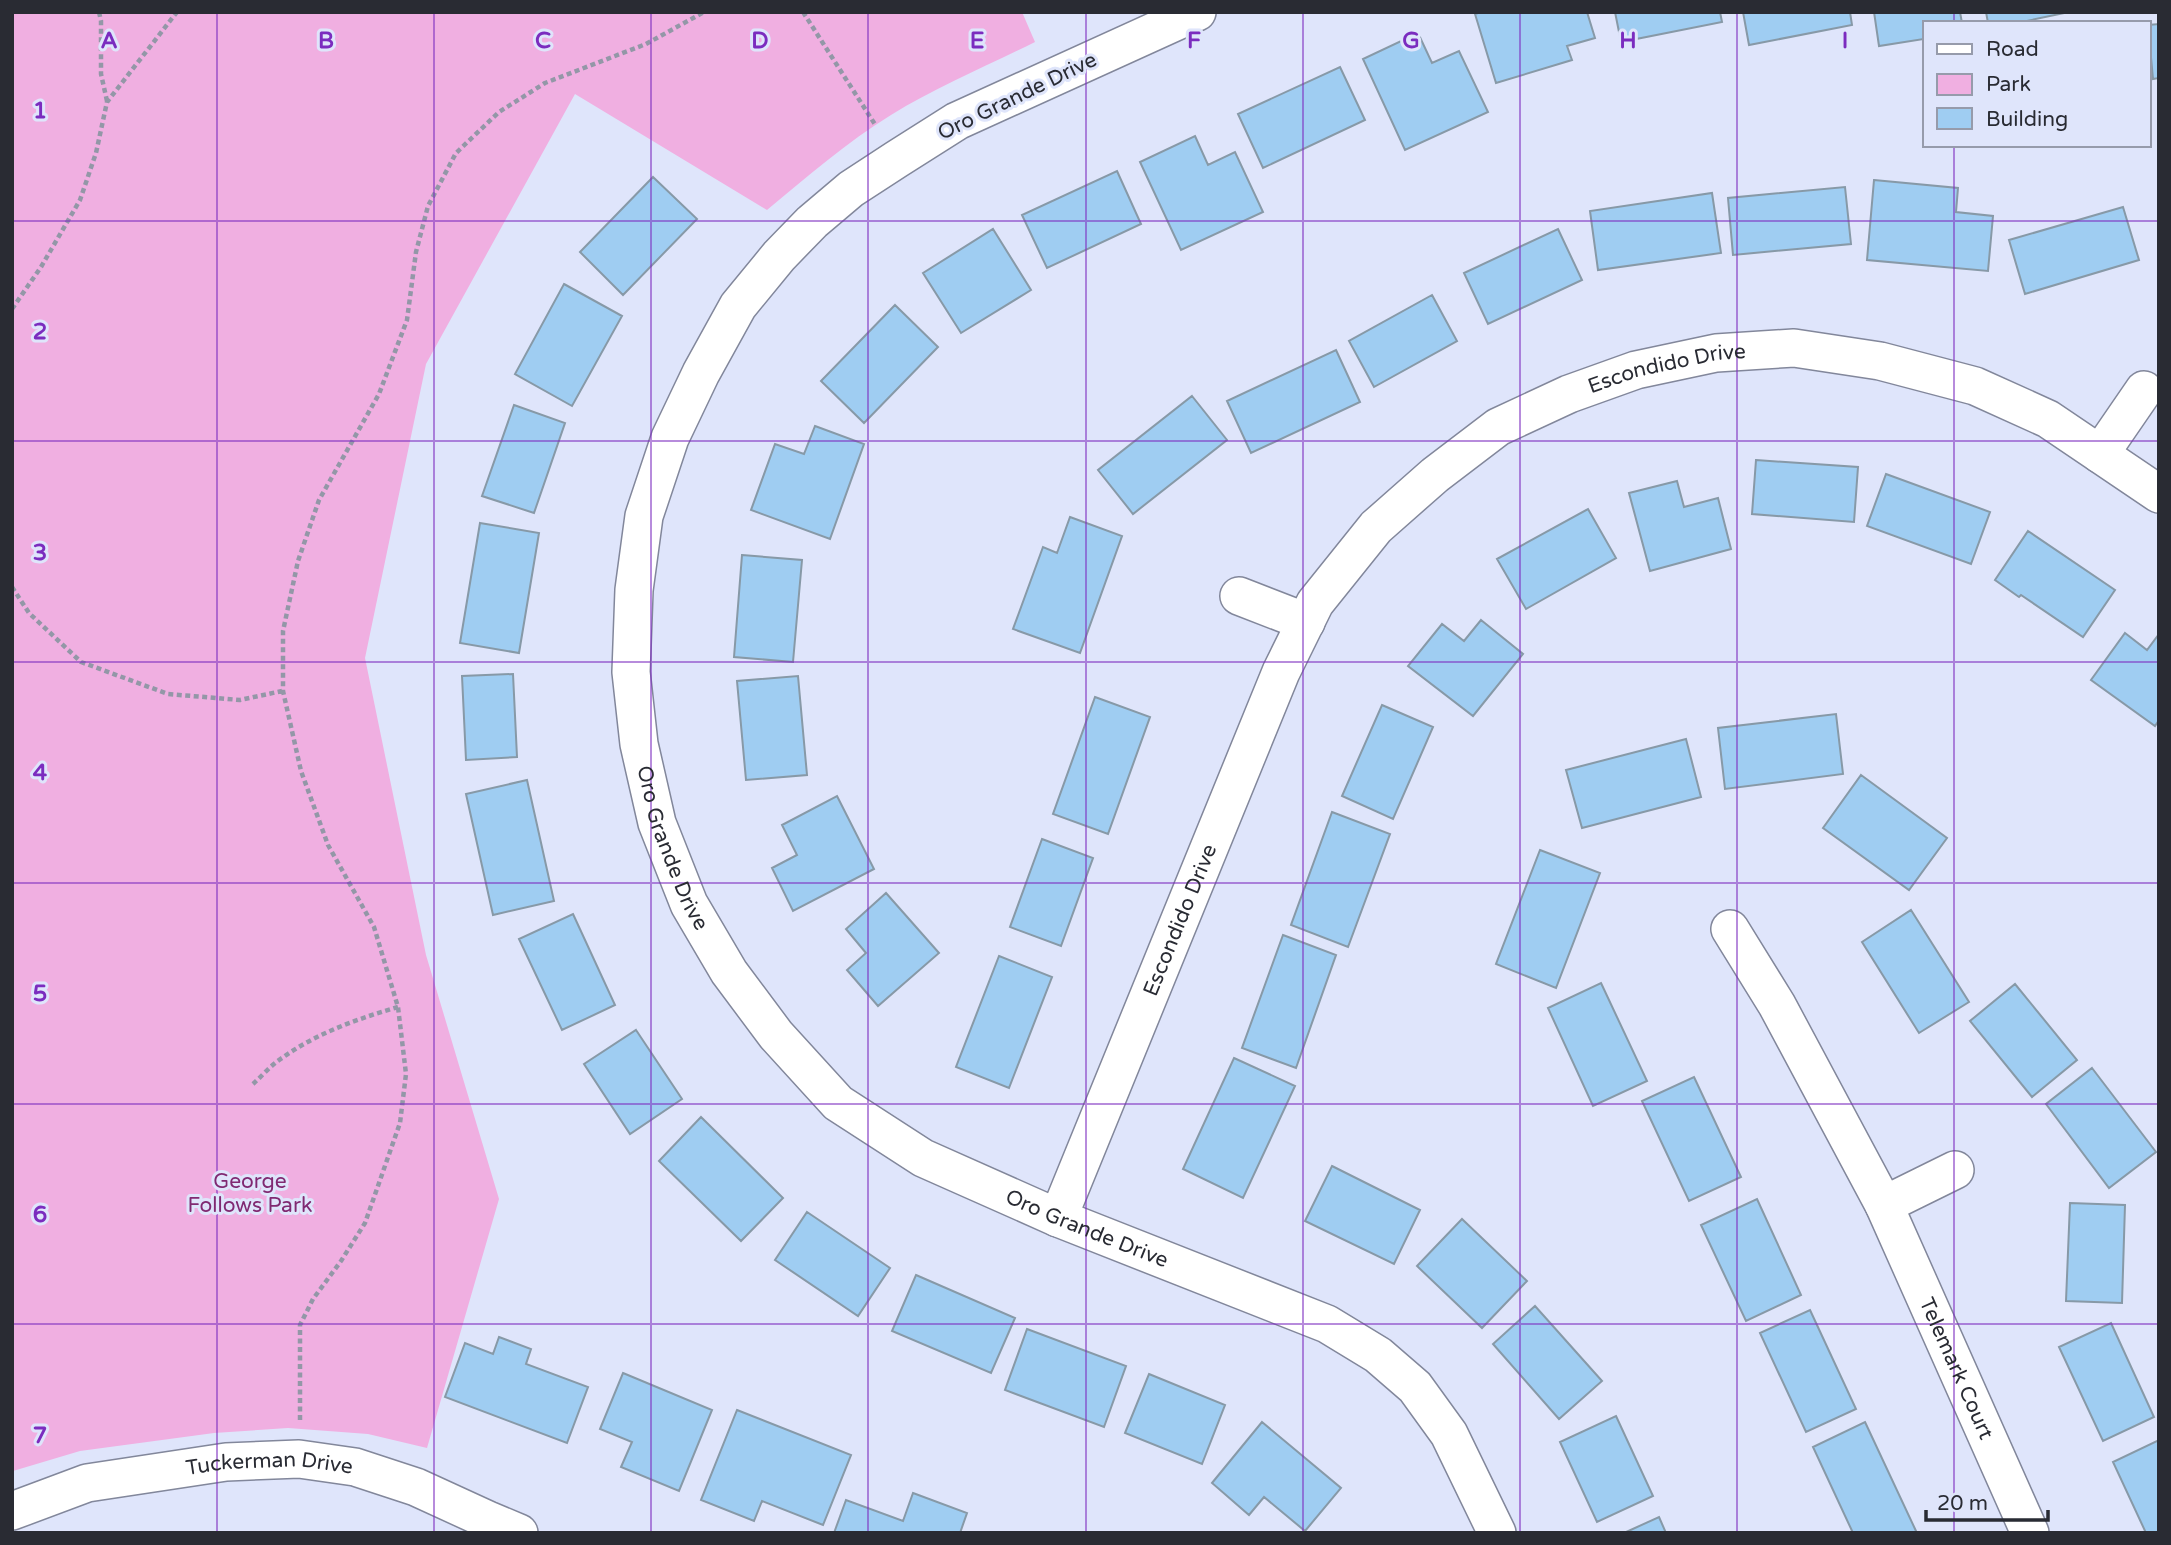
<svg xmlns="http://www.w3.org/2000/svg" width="2171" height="1545" viewBox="0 0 2171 1545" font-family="'Varela Round',sans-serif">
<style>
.green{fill:#f0afe1}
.building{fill:#9fcdf2;stroke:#8799a7;stroke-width:2}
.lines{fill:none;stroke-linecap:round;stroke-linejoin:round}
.street-casing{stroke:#82879b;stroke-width:40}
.path{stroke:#9397a7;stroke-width:4.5;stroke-dasharray:5 3.5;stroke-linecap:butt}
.street{stroke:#fff;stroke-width:37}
.grid{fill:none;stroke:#7b2cbf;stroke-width:2;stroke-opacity:0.55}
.labels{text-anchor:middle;stroke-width:6;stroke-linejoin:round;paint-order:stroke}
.street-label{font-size:21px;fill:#292b33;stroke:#dfe5fb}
.park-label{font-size:21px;fill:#802972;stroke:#dfe5fb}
.grid-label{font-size:23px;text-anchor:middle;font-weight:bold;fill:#7b2cbf;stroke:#dfe5fb;stroke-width:6;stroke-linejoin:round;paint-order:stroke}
</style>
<rect width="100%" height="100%" fill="#dfe5fb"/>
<!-- green -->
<path class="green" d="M12 12H1022L1035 42C987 66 937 87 891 115 847 142 807 177 767 210L575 94 426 364 365 658 426 955 499 1199 427 1448 368 1434 288 1428 214 1433 80 1451 13 1471 12 1469Z"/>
<!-- building -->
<path class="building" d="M1481 12H1587L1595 38 1567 46 1572 60 1496 83 1475 14Z
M1615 12H1720L1722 22 1621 42Z
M1743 12H1850L1852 25 1749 45Z
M1874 12H1960L1962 23H1924V39L1879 46Z
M1986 12H2069L2017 23H1988Z
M2159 24V78L2153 79 2148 25Z
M1418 33 1432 63 1459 51 1488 112 1405 150 1363 59Z
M1340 67 1365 120 1263 168 1238 114Z
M1195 136 1208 165 1235 152 1263 212 1181 250 1140 162Z
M1117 171 1141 224 1047 268 1022 215Z
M653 177 697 219 623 295 580 252Z
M1874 180 1958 188 1956 212 1993 216 1988 271 1867 260Z
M1845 187 1851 244 1733 255 1728 198Z
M1712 193 1721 253 1598 270 1590 211Z
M2123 207 2139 260 2025 294 2009 240Z
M993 229 1031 290 961 333 923 273Z
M1558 229 1582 280 1488 324 1464 273Z
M564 284 622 316 572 406 515 374Z
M1432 295 1457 341 1374 387 1349 341Z
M895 305 938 347 864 423 821 381Z
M1336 350 1360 402 1251 453 1227 401Z
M1192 396 1227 440 1133 514 1098 470Z
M514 405 565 423 534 513 482 496Z
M815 426 864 444 830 539 751 510 775 444 804 454Z
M1756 460 1858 467 1854 522 1752 514Z
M1886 474 1990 512 1971 564 1867 526Z
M1677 481 1684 507 1718 498 1731 549 1650 571 1629 493Z
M1588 509 1616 558 1526 609 1497 559Z
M1070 517 1122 536 1080 653 1013 629 1043 547 1057 553Z
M480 523 539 533 519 653 460 643Z
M2028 531 2115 590 2083 637 2021 595 2019 597 1995 580Z
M742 555 802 560 793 662 734 657Z
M1481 620 1523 654 1473 716 1408 666 1442 624 1464 641Z
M2125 633 2147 650 2159 634V720L2155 726 2091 680Z
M513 674 517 757 466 760 462 676Z
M798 676 807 775 746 780 737 681Z
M1095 697 1150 717 1108 834 1053 814Z
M1382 705 1433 727 1393 819 1342 796Z
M1836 714 1843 774 1725 789 1718 728Z
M1686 739 1701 797 1582 828 1566 770Z
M1861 775 1947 838 1909 890 1823 828Z
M527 780 554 901 493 915 466 794Z
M837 796 874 869 793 911 772 868 797 855 782 825Z
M1332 812 1390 834 1348 947 1291 925Z
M1042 839 1093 858 1061 946 1010 927Z
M1540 850 1600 873 1556 988 1496 964Z
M886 893 939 953 878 1006 847 970 866 953 846 929Z
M1911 910 1969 1002 1919 1033 1862 942Z
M573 914 615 1005 562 1030 519 939Z
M1283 935 1336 955 1296 1068 1242 1048Z
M999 956 1052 977 1009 1088 956 1067Z
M1601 983 1647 1081 1593 1106 1548 1008Z
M2015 984 2077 1060 2032 1097 1970 1021Z
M636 1030 682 1099 630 1134 584 1064Z
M1234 1058 1295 1086 1243 1198 1183 1169Z
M2092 1068 2156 1152 2109 1188 2046 1104Z
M1694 1077 1741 1177 1689 1201 1642 1101Z
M701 1117 783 1198 741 1241 659 1161Z
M1332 1166 1420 1210 1394 1264 1305 1221Z
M1757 1199 1801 1295 1746 1321 1701 1225Z
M2070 1203 2125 1205 2122 1303 2066 1301Z
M807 1212 890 1268 858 1316 775 1260Z
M1462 1219 1527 1281 1482 1328 1417 1266Z
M916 1275 1015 1318 991 1373 892 1331Z
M1535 1306 1602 1381 1559 1419 1493 1344Z
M1810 1310 1856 1409 1806 1432 1760 1333Z
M2111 1323 2154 1417 2103 1441 2059 1347Z
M1027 1329 1126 1366 1104 1427 1005 1390Z
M499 1337 531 1349 526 1364 588 1387 567 1443 445 1397 465 1343 493 1354Z
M623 1373 712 1410 679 1491 621 1467 632 1442 600 1429Z
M1149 1374 1225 1405 1202 1464 1125 1433Z
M737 1410 851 1455 823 1525 762 1501 754 1521 701 1500Z
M1616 1416 1653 1496 1597 1522 1560 1442Z
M1262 1422 1341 1488 1305 1531 1264 1497 1249 1515 1212 1483Z
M1865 1422 1916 1531 1913 1533H1853L1813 1447Z
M2159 1440V1533H2146L2113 1462Z
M913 1493 967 1513 960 1533H834L846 1500 903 1521Z
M1659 1517 1666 1533H1624Z"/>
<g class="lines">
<!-- street casing -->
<g class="street-casing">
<g id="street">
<path id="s1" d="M1197 12 957 121 897 159 851 189 812 222 779 256 738 306 701 373 670 438 644 516 634 590 631 672 639 744 657 823 689 904 729 972 776 1035 838 1103 923 1158 1058 1218 1327 1324 1378 1355 1415 1387 1449 1434 1497 1533"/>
<path d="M2100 454 2144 390"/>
<path d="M1239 596 1306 622"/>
<path id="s2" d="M1730 929 1777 1005 1884 1205 2030 1533"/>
<path d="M1884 1205 1955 1170"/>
<path id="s3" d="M1058 1218 1281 672 1315 603 1376 527 1435 475 1498 427 1569 394 1636 370 1716 353 1794 348 1880 361 1975 386 2048 419 2159 494"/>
<path id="s4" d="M12 1511 87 1483 226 1462 299 1459 355 1467 416 1487 488 1520 519 1533"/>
</g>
</g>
<!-- path -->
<path class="path" d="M99 12 101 21V74L107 101
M803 12 876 126
M12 309 41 267 80 200 96 153 107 102 177 12
M12 587 29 613 81 662 168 694 240 700 282 691
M253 1084C262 1076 271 1065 282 1058 317 1033 357 1019 398 1007
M300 1420V1325L313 1299 341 1261 365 1223 400 1123 406 1074 398 1007 374 927 328 845 301 771 283 691V631L298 561 319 500 379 394 407 320 416 252 428 206 456 153 499 112 545 83 646 44 704 12"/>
<!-- street -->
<use href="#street" class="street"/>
</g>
<!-- grid -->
<path class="grid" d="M217 12V1533M434 12V1533M651 12V1533M868 12V1533M1086 12V1533M1303 12V1533M1520 12V1533M1737 12V1533M1954 12V23M1954 145V1533M12 221H2159M12 441H2159M12 662H2159M12 883H2159M12 1104H2159M12 1324H2159"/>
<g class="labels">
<!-- street labels -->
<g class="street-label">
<text transform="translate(1017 96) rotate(-26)" y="7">Oro Grande Drive</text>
<text dy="7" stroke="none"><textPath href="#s3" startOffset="1102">Escondido Drive</textPath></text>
<text dy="7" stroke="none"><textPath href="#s1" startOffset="1122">Oro Grande Drive</textPath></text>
<text dy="7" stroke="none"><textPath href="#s3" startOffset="322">Escondido Drive</textPath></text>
<text dy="7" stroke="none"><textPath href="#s1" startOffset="1710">Oro Grande Drive</textPath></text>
<text dy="7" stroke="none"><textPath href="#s2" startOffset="495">Telemark Court</textPath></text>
<text dy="7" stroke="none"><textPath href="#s4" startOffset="264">Tuckerman Drive</textPath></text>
</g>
<!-- park labels -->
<g class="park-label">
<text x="250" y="1188">George<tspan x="250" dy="24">Follows Park</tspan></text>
</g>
</g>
<g class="grid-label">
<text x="109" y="48">A</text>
<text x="326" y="48">B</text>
<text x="543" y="48">C</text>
<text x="760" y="48">D</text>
<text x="977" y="48">E</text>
<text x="1194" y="48">F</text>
<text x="1411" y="48">G</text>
<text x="1628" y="48">H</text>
<text x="1845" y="48">I</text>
<text x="40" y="118">1</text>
<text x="40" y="339">2</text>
<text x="40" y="560">3</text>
<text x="40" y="780">4</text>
<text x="40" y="1001">5</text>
<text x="40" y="1222">6</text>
<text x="40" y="1443">7</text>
</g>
<!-- border -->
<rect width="2171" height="1545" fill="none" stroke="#292b33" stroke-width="28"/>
<!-- legend -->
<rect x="1923" y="21" width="228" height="126" fill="#dfe5fb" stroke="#969bab" stroke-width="2"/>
<rect x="1937" y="44" width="35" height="10" fill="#ffffff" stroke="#969bab" stroke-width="2"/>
<text x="1986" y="56" font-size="21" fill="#292b33">Road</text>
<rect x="1937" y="74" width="35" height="21" fill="#f0afe1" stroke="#969bab" stroke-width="2"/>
<text x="1986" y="91" font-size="21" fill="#292b33">Park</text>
<rect x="1937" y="108" width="35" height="21" fill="#9fcdf2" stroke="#969bab" stroke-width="2"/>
<text x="1986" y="126" font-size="21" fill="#292b33">Building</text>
<!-- scale -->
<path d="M1926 1510v10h122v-10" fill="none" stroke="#292b33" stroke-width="3.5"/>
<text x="1937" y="1510" font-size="21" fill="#292b33" stroke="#dfe5fb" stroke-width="5" paint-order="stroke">20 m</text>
</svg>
